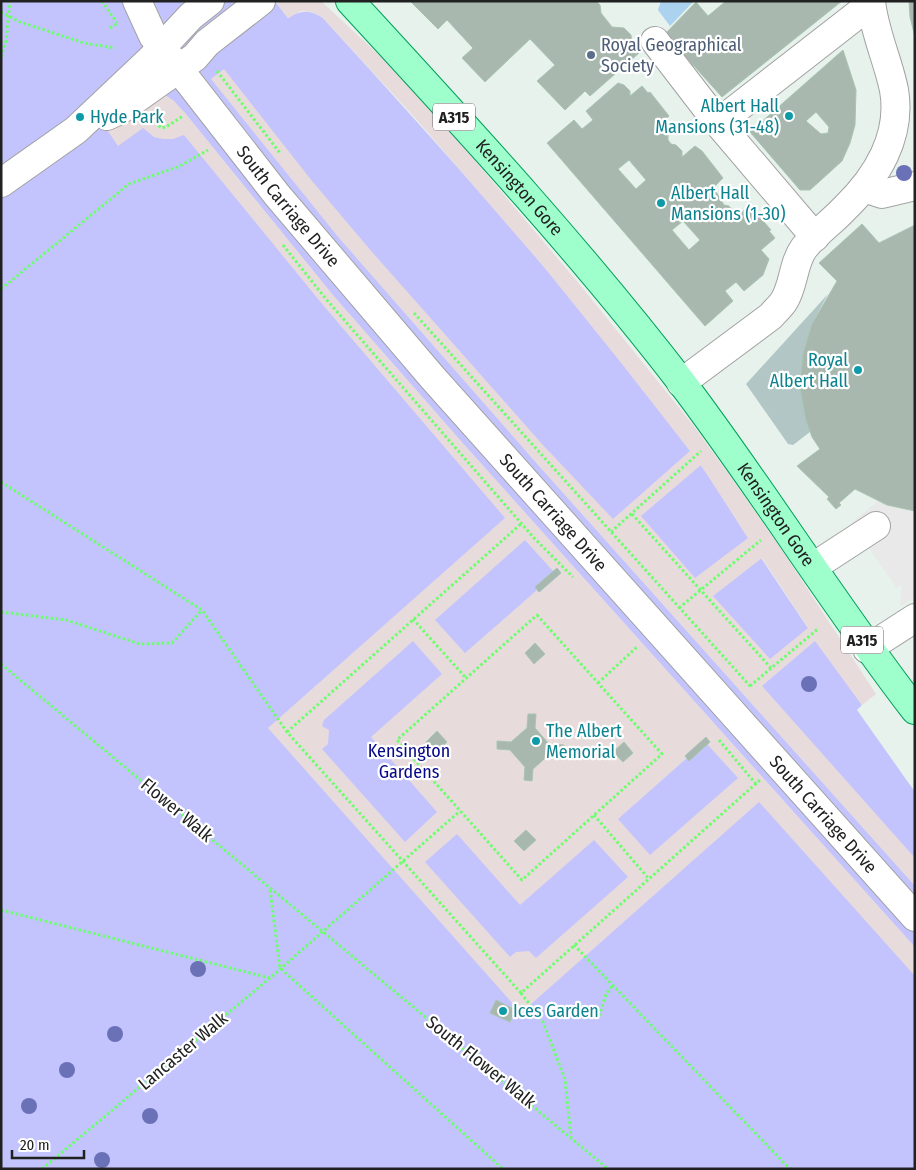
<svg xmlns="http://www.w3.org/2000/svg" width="916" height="1170" viewBox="0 0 916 1170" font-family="'Fira Sans Condensed',sans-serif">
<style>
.construction{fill:#b2c7c5}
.grass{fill:#abd2ee}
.park{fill:#c3c4fd}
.parking{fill:#e9e9e9}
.plaza{fill:#e8dbdc;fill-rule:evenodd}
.building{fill:#a9b8ae;stroke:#a8c5b2;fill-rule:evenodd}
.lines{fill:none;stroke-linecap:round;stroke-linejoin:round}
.minor-casing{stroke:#a2a2a2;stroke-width:30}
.major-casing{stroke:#009e5a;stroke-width:30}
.path{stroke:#6bff6c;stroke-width:3;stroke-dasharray:2.5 2.5;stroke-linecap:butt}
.minor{stroke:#fff;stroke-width:28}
.major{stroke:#9fffcc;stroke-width:28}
.tree{fill:#6b71b6}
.service-dot{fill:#5c6f8a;stroke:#fff;stroke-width:2}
.culture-dot{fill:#0f9aa8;stroke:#fff;stroke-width:2}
.labels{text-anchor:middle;stroke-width:4.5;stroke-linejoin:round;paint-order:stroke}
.shield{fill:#fff;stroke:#646464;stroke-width:1}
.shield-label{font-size:16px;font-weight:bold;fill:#212121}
.service-label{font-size:18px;fill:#4e5e75;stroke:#fff;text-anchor:start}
.culture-label{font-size:18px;fill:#0d838f;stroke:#fff;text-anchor:start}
.street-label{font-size:18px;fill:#212121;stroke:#fff}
.park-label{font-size:18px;fill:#050789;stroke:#fff}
</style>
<rect width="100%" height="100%" fill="#e7f2ed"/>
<!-- construction -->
<path class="construction" d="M828 294 812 324 802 365V397L810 432 793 445 788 444 746 384Z"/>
<!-- grass -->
<path class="grass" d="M661 1H694L670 26 658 10Z"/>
<!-- park -->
<path class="park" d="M1 1H275L288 18C300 10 309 10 322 17 453 161 585 306 700 464 717 488 732 513 748 538 785 594 822 650 862 705L857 710 915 792V1169H1Z"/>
<!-- parking -->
<path class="parking" d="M878 501 915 511V597L900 607 901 588 904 583 897 588 851 523Z"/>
<!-- plaza -->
<path class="plaza" d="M281 1H321L380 56 450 131 581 286 693 425 728 473 784 553 876 694 862 705 815 641 762 686 915 858V886L538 465 339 238 211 79 224 69 312 181 372 252 542 444 613 519 690 451 622 364 544 267 416 119 322 17 312 12 301 11 288 18 277 4ZM701 465 748 538 695 578 641 516ZM762 558 808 628 770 659 713 596Z
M161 92 174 101 186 114 333 295 461 441 915 947V976L759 802 521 1013 268 728 505 518 323 305 184 135 173 139H163L154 137 143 128 118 146 105 127ZM525 540 553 571 557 568 561 573 540 592 537 590 465 653 435 620ZM413 641 442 674 371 737 437 812 405 842 322 749 328 744 329 730 322 726 324 720ZM528 714H536L535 728 549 744 564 745 563 753 552 752 533 769 532 781 524 780 525 767 510 750 497 749V741L511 742 527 728ZM706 737 710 742 707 744 738 778 650 855 618 819 687 758 685 755ZM457 834 520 905 594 840 628 877 536 958 529 951 516 952 510 957 425 862Z"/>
<!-- building -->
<path class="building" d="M410 1H596L600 5 601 13 612 27 624 28 631 35 632 44 639 53 590 96 585 91 565 110 537 81 555 65 530 39 485 82 462 58 473 48 447 20 438 29Z
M726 1H842L722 97 665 34 696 2 708 16Z
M909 1H915V37L910 17Z
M843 50 856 90 855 125 850 143 842 161 810 190H800L750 132ZM816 112 829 127 828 133 821 134 806 121Z
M618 83 624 85 630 91V96L642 86 648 93 650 92 669 116 656 127 662 129 668 135V140L671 144 676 145 682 151V157L695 146 702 151 723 178 711 190H715L724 205 729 206 734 212 735 218 748 207 754 214 756 213 771 230 769 231 775 238 761 250 769 259 763 275 744 291 736 282 725 291 733 301 705 326 547 143 574 120 582 129 593 120 586 111ZM629 160 646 180 636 189 618 169ZM683 221 700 240 689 250 672 230Z
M862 224 879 243 915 225V511L887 505 855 489 839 503 841 505 836 509 827 499 829 497 797 466 820 449 812 437 806 420 800 387 803 354 812 324 837 281 819 263Z
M557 568 561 573 539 592 535 587Z
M535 643 545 654 534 664 525 653Z
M528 714H536L535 728 549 744 564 745 563 753 552 752 533 769 532 781 524 780 525 767 510 750 497 749V741L511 742 527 728Z
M437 731 447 742 435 753 426 742Z
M706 737 710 742 689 761 685 756Z
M624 742 633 753 623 762 613 752Z
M526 830 536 840 524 851 514 841Z
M496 1000 516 1010 510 1022 490 1013Z"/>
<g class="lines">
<!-- minor casing -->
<g class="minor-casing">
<g id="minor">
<path id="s1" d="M137 1 153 36 277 195 432 377 915 917"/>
<path d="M655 41 718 123 815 237"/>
<path d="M107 116 120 110 195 57 207 43 261 1"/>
<path d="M718 123 871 4"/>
<path d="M1 183 76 130 150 60 191 16 210 1"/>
<path d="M864 188 882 194 915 186"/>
<path d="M681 383 771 316C775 311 781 306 784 301 794 285 793 263 804 248 816 233 832 222 845 208 877 177 902 136 894 90 888 60 874 32 871 1"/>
<path d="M813 567 876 526"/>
<path d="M867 649 915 618"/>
</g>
</g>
<!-- major casing -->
<g class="major-casing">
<g id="major">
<path id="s2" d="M350 1C464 125 579 249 682 383 763 490 833 604 915 710"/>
</g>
</g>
<!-- path -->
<path class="path" d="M102 1 117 23
M1 12 20 22 84 43 115 48
M110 28 118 23
M1 57 6 41 10 1
M217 71 280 153
M152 118 161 128 166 127 183 116
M283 245 326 299 534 538 573 577
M1 289 129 184 180 166 208 150
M414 313 750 686
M1 482 202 610 287 732 521 993 760 780
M632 514 771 668
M611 532 701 451
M679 608 761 540
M1 612 66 620 140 644 172 643 202 610
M537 615 662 754 522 880 397 740Z
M413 619 466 678
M1 664 608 1169
M598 683 638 646
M750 686 819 628
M287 732 522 523
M719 740 756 784
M594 815 649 879
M270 890 280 968 503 1169
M1 910 270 978
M574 945 790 1169
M521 993 543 1022 565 1079 571 1137
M599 1016 606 994 613 985
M42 1169 270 978 460 811"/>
<!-- minor -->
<use href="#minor" class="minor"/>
<!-- major -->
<use href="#major" class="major"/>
</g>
<!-- trees -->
<g class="tree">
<circle cx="904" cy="173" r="8"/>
<circle cx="809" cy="684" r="8"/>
<circle cx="198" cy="969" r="8"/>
<circle cx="115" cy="1034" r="8"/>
<circle cx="67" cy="1070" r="8"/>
<circle cx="29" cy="1106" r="8"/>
<circle cx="150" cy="1116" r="8"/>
<circle cx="102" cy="1160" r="8"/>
</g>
<!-- markers -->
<circle class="service-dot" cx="591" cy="55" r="5"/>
<g class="culture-dot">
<circle cx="789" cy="116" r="5"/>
<circle cx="80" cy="117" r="5"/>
<circle cx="661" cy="203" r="5"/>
<circle cx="858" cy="370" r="5"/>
<circle cx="536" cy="741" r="5"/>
<circle cx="503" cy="1011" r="5"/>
</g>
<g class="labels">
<!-- shield labels -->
<g class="shield">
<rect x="433" y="103.5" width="42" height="27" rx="4"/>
<rect x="841" y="626.5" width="42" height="27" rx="4"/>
</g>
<g class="shield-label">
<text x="454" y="123">A315</text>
<text x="862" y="646">A315</text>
</g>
<!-- service labels -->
<g class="service-label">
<text x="601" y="51">Royal Geographical<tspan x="601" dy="21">Society</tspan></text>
</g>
<!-- culture labels -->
<g class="culture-label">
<text x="779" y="112" text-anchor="end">Albert Hall<tspan x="779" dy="21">Mansions (31-48)</tspan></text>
<text x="90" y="123">Hyde Park</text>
<text x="671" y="199">Albert Hall<tspan x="671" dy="21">Mansions (1-30)</tspan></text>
<text x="848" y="366" text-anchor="end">Royal<tspan x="848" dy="21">Albert Hall</tspan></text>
<text x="546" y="737">The Albert<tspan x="546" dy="21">Memorial</tspan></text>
<text x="513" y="1017">Ices Garden</text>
</g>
<!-- street labels -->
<g class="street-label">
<text dy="6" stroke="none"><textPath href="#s2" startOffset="252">Kensington Gore</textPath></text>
<text dy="6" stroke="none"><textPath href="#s1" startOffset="256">South Carriage Drive</textPath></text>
<text dy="6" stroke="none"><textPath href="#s1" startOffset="661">South Carriage Drive</textPath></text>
<text dy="6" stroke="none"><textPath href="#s2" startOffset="668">Kensington Gore</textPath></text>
<text transform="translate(177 810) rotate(40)" y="6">Flower Walk</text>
<text dy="6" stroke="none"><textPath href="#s1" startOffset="1066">South Carriage Drive</textPath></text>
<text transform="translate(183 1051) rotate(-40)" y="6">Lancaster Walk</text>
<text transform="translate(481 1062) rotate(39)" y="6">South Flower Walk</text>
</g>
<!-- park labels -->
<g class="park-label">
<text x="409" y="757">Kensington<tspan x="409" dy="21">Gardens</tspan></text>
</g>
</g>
<!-- border -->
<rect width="916" height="1170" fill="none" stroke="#212121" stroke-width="5"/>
<!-- scale -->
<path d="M12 1150v8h72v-8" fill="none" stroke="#212121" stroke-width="2.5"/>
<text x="20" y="1150" font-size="15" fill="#212121" stroke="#ffffff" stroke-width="4" paint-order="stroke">20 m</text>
</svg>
